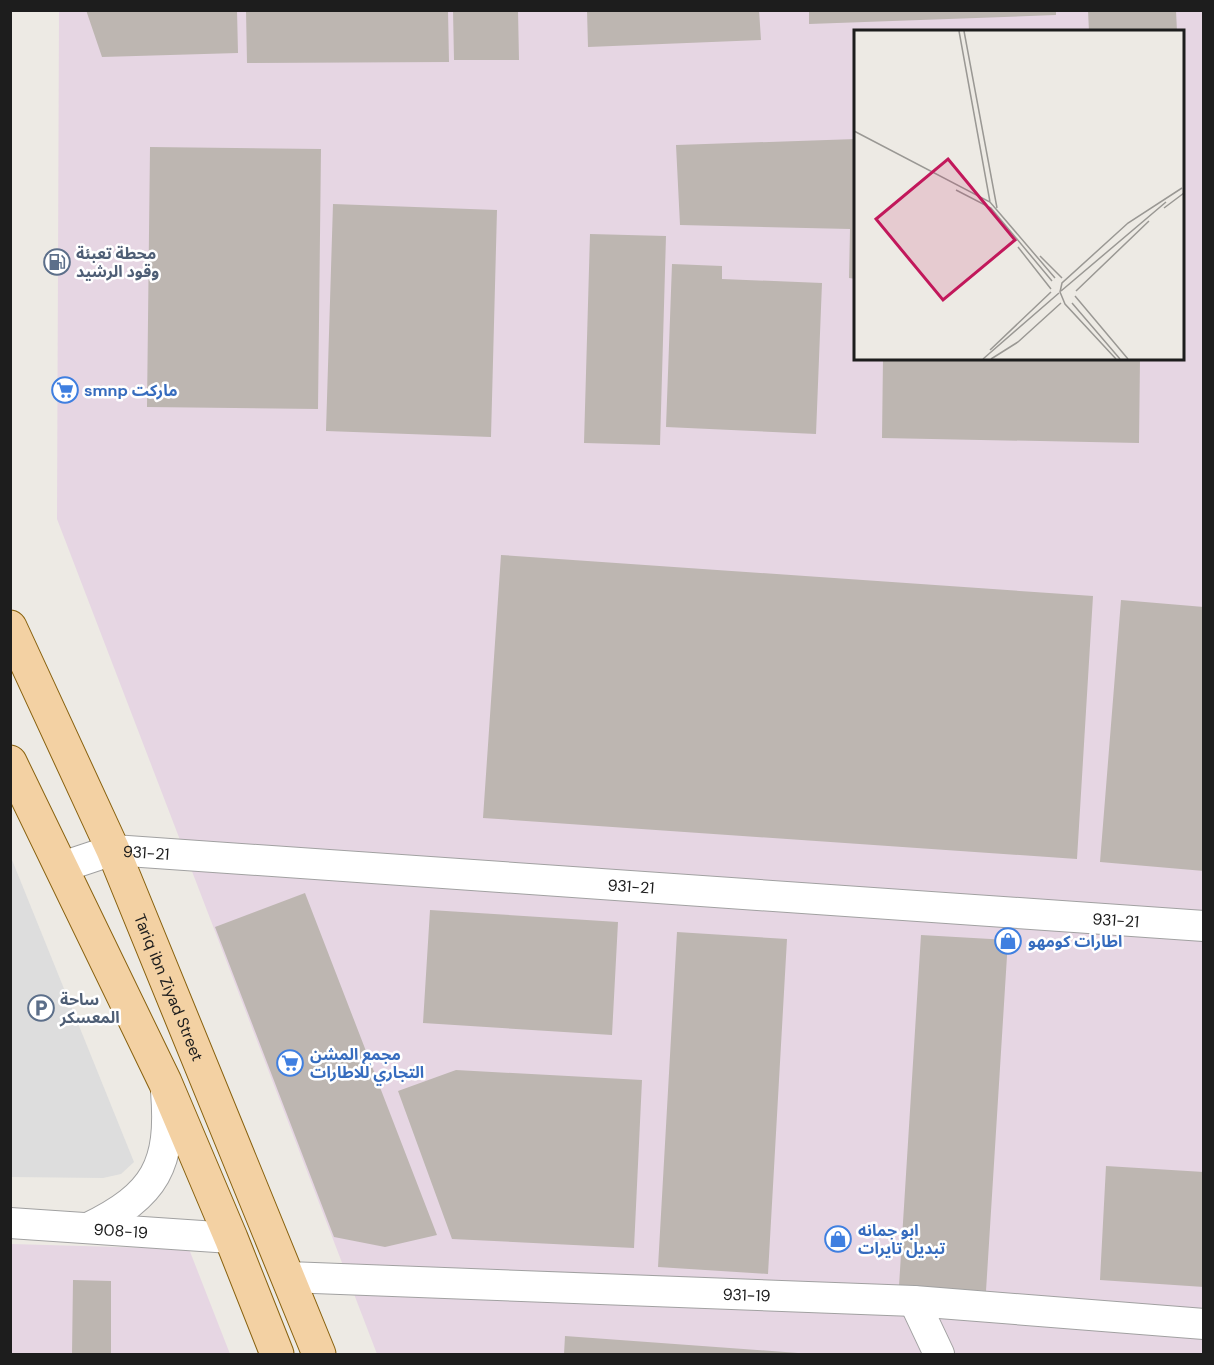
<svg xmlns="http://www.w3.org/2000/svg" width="1214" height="1365" viewBox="0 0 1214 1365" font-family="'DM Sans','Noto Sans Arabic',sans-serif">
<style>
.industrial{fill:#e6d6e3;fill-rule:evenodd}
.parking{fill:#ddd}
.building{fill:#bdb6b1}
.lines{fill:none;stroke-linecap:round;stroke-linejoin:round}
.minor-casing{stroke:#a1a1a1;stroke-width:32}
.primary-casing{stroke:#88610e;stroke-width:35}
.minor{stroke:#fff;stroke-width:30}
.primary{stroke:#f3d1a3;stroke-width:33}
.labels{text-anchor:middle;stroke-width:5;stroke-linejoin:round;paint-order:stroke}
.service-label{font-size:16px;font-weight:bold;fill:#4e5e75;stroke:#fff;text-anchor:start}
.shop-label{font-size:16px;font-weight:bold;fill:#366cbe;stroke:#fff;text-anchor:start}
.street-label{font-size:16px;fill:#1d1d1d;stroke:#fff}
.inset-road{fill:none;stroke:#9a9894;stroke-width:1.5}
.view{fill:#c2185b;fill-opacity:0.15;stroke:#c2185b;stroke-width:3}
.inset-edge{fill:none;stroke:#1d1d1d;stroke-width:3}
</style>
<rect width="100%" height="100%" fill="#edeae4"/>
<!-- industrial -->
<path class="industrial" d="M59 11H1203V1354H377L57 519ZM856 32H1182V358H856Z
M11 1244 189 1249 230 1354H11Z"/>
<!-- parking -->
<path class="parking" d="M10 855 134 1162 121 1174 103 1178 11 1177Z"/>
<!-- building -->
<path class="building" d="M86 10H237L238 53 102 57Z
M246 10H448L449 62 247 63Z
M453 10H518L519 60H454Z
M587 10H759L761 40 588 47Z
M809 10H1056V15L809 24Z
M1088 10H1176L1177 32H1089Z
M856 139V279L849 278 850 229 680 225 676 145Z
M150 147 321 149 318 409 147 407Z
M333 204 497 210 491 437 326 431Z
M590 234 666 236 660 445 584 443Z
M672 264 722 266V279L822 283 816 434 666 427Z
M883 358 1140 359 1139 443 882 438Z
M501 555 1093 596 1077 859 483 818Z
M1121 600 1204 607V871L1100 862Z
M305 893 437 1235 385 1247 334 1237 215 927Z
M430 910 618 922 612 1035 423 1023Z
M677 932 787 939 768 1274 658 1267Z
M921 935 1008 940 986 1291 899 1286Z
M456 1070 642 1080 634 1248 452 1239 398 1091Z
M1106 1166 1204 1172V1287L1100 1280Z
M73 1280 111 1281V1354H72Z
M565 1336 798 1353 797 1354H564Z"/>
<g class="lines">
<!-- minor casing -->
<g class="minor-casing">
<g id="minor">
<path id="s1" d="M62 867 113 850 1204 926"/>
<path id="s2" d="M10 1223 231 1238"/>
<path d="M88 1228C156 1195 172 1165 166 1091"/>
<path id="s3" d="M288 1277 914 1301 1204 1324"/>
<path d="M914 1301 939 1354"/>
</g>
</g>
<!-- primary casing -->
<g class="primary-casing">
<g id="primary">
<path id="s4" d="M10 627 113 850 319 1354"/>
<path d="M10 762 165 1082 231 1238 277 1354"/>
</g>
</g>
<!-- minor -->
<use href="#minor" class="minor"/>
<!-- primary -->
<use href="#primary" class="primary"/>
</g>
<!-- icons -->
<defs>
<g id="fuel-ring" transform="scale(1.35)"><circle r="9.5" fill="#fff" stroke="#5c6f8a" stroke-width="1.5"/><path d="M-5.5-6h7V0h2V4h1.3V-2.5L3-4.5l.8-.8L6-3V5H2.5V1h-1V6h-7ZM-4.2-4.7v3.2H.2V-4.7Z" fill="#5c6f8a"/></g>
<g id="supermarket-ring" transform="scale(1.35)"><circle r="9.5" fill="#fff" stroke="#3f7fe0" stroke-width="1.5"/><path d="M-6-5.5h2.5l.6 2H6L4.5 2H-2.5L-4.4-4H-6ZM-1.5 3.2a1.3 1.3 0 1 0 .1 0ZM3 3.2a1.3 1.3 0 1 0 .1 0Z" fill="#3f7fe0"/></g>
<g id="shop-ring" transform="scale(1.35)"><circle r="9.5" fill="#fff" stroke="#3f7fe0" stroke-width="1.5"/><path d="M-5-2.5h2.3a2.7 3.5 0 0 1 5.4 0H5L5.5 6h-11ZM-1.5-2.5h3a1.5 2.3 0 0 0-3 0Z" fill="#3f7fe0"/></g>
<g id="parking-ring" transform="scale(1.35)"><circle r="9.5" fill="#fff" stroke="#5c6f8a" stroke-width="1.5"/><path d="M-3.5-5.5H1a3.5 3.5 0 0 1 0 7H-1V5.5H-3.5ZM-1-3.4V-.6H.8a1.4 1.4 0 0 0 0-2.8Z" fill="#5c6f8a"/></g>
</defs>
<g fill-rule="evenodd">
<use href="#fuel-ring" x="57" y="262"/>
<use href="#supermarket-ring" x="65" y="390"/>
<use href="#shop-ring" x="1008" y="941"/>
<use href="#parking-ring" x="41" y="1008"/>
<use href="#supermarket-ring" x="290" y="1063"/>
<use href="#shop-ring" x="838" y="1239"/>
</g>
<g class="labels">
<!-- service labels -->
<g class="service-label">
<text x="76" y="259">محطة تعبئة<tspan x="76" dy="18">وقود الرشيد</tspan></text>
<text x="60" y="1005">ساحة<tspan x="60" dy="18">المعسكر</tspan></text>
</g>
<!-- shop labels -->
<g class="shop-label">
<text x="84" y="396">smnp ماركت</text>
<text x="1028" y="947">اطارات كومهو</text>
<text x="310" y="1060">مجمع المشن<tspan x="310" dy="18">التجاري للاطارات</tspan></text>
<text x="858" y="1236">ابو جمانه<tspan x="858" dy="18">تبديل تايرات</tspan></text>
</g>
<!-- street labels -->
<g class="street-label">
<text dy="6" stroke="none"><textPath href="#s1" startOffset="87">931-21</textPath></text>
<text dy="6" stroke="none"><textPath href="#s1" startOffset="573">931-21</textPath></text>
<text dy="6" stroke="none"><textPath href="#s1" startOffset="1059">931-21</textPath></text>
<text dy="6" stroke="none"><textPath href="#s4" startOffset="394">Tariq ibn Ziyad Street</textPath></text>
<text dy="6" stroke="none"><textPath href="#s2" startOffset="111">908-19</textPath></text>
<text dy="6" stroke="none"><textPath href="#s3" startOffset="459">931-19</textPath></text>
</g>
</g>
<!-- overview -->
<g transform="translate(854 30)">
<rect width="330" height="330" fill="#edeae4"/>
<path class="inset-road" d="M105 1 136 172M110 1 143 178M0 101 136 172 201 248M102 160 137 178 198 251M310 178 330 163M164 217 197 259M186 226 208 248M207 261 312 172M222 261 295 191M221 266 274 329M218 273 266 329M136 320 197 262M129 329 205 263M137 329 164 312 207 273M262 329 211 274 206 262 208 253 274 193 328 158"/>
<path class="view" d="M94 129 161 210 89 270 22 189Z"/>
<rect width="330" height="330" class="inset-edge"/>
</g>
<!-- border -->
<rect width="1214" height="1365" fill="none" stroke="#1d1d1d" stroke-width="24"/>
</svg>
